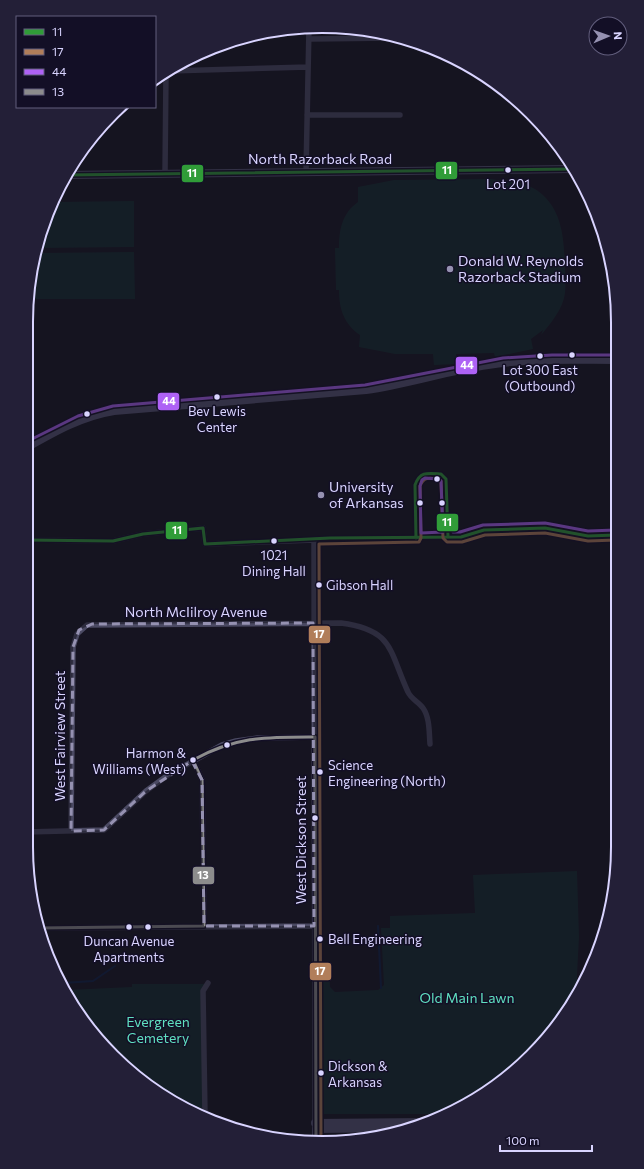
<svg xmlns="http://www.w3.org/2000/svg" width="644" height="1169" viewBox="0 0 644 1169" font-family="Commissioner,sans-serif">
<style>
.green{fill:#132c2d}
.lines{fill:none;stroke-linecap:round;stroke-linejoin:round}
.stream{stroke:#0d2144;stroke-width:2}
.street{stroke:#4a4962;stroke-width:5.5}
.secondary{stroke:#575674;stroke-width:8}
.bus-1-casing{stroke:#130f26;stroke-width:6}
.bus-2-casing{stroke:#130f26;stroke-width:6}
.bus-3-casing{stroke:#130f26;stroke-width:6}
.bus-4-casing{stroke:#130f26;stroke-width:6}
.bus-1{stroke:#309c38;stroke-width:3}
.bus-2{stroke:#b17e5a;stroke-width:3}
.bus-3{stroke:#ae62f5;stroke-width:3}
.bus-4{stroke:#8c8c8c;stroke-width:3}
.marked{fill:none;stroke:#9591b1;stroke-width:3;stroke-dasharray:8 5;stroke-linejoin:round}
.bus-dot{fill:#d9d4ff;stroke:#130f26;stroke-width:1.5}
.poi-dot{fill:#9591b1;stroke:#130f26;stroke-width:1.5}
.labels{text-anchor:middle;stroke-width:3;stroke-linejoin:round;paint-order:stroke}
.bus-label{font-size:13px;fill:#d9d4ff;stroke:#130f26}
.street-label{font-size:14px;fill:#d9d4ff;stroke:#130f26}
.poi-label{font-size:14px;fill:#d9d4ff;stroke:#130f26;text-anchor:start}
.park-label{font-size:14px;fill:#5fe0c0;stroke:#130f26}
.rim{fill:none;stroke:#d9d4ff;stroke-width:2}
.line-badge{stroke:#130f26;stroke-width:1.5}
.badge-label{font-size:11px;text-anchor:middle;font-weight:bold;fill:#fff}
</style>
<rect width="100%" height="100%" fill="#161421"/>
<!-- green -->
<path class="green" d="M491 179C506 182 526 182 538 191 563 209 564 240 565 268 565 276 566 285 565 293 563 309 551 323 541 335L543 330 531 339 533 349 495 357 494 353 456 354V364L434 365 433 354H395L359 347 360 335C344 324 339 309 339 290H336L335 248H339C339 230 342 213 358 202V187L394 180Z
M134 201V247L36 248 54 202Z
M134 252 135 299H35V253Z
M577 871 579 937 577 975V996L517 1069 445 1114H323L321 1111 320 969 329 968 330 987 335 992 378 990 384 985 381 928H390V916L475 913 473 875Z
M132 984H206L204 987 205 1115 158 1093 87 1027 67 990 132 987Z"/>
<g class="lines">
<!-- stream -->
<path class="stream" d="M378 926 381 988
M63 983 93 981 115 966"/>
<!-- street -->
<path class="street" d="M309 39 394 38
M168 71 308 67
M307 115H400
M306 172 309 27
M165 173 166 72
M26 540 113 541 143 534 203 528 205 544 314 540 315 1127
M193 760 202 780 204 926
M71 831 73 647 77 634 87 625 341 623C394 630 389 651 408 692 411 699 419 702 423 708 430 718 429 733 430 744
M26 832 104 830 146 791 168 775 222 745 236 741 258 738 315 737
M39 928 314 926
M205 1115 203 991 208 983"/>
<!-- secondary -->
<path class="secondary" d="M65 175 574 169
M26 448C54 432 82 416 114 411L366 390C407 384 447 371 488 365 530 358 574 360 616 360
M315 1123 429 1122
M316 1140V1129L401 1128"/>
<!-- bus-1 casing -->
<g class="bus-1-casing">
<path id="bus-1" d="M65 175 574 169
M416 538 415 485C420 471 428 473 441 474L446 479 448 537
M26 540 113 541 143 534 203 528 205 544 330 538 461 537 484 530 545 528 588 536 616 535"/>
</g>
<!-- bus-2 casing -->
<g class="bus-2-casing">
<path id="bus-2" d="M321 1140 319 544 419 542 421 538 420 486C424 476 430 478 439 479L441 481 443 538 447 542H462L485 535 545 533 588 541 616 540"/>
</g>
<!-- bus-3 casing -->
<g class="bus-3-casing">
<path id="bus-3" d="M26 442 78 416 113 406 365 385 503 358 552 355H616
M425 478 439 479 441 481 443 532 421 533 420 486 422 480Z
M453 532H460L483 525 545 523 588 531 616 530"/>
</g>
<!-- bus-4 casing -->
<g class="bus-4-casing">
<path id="bus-4" d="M39 928 204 926 202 780 193 760C237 736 266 737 315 737L316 1140"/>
</g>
<!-- bus-1 -->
<use href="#bus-1" class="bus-1"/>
<!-- bus-2 -->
<use href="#bus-2" class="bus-2"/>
<!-- bus-3 -->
<use href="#bus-3" class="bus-3"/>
<!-- bus-4 -->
<use href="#bus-4" class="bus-4"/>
</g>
<!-- marked area -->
<path d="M0 0H644V1169H0ZM313 623 314 926H204L202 780 192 761 146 791 104 830 71 831 73 647 79 630 92 624Z" fill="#161421" fill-opacity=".55" fill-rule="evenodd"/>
<path class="marked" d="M313 623 314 926H204L202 780 192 761 146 791 104 830 71 831 73 647 79 630 92 624Z"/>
<!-- markers -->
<g class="bus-dot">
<circle cx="508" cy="170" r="3.5"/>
<circle cx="572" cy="355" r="3.5"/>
<circle cx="540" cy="356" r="3.5"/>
<circle cx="217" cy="397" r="3.5"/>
<circle cx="87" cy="414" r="3.5"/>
<circle cx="437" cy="479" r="3.5"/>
<circle cx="420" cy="503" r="3.5"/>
<circle cx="442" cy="503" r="3.5"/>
<circle cx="274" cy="541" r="3.5"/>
<circle cx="319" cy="585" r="3.5"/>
<circle cx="227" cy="745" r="3.5"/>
<circle cx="193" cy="760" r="3.5"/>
<circle cx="320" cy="772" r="3.5"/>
<circle cx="315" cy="818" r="3.5"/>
<circle cx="129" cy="927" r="3.5"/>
<circle cx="148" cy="927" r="3.5"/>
<circle cx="320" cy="939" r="3.5"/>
<circle cx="321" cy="1073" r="3.5"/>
</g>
<g class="poi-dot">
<circle cx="450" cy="269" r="4"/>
<circle cx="321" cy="495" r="4"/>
</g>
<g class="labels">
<!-- bus labels -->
<g class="bus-label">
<text x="508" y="189">Lot 201</text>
<text x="540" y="375">Lot 300 East<tspan x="540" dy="16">(Outbound)</tspan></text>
<text x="217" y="416">Bev Lewis<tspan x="217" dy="16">Center</tspan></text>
<text x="274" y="560">1021<tspan x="274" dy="16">Dining Hall</tspan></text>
<text x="326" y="590" text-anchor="start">Gibson Hall</text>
<text x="186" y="758" text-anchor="end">Harmon &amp;<tspan x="186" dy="16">Williams (West)</tspan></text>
<text x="328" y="770" text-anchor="start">Science<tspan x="328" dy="16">Engineering (North)</tspan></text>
<text x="328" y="944" text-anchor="start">Bell Engineering</text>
<text x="129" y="946">Duncan Avenue<tspan x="129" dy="16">Apartments</tspan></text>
<text x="328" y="1071" text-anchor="start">Dickson &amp;<tspan x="328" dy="16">Arkansas</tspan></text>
</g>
<!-- street labels -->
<g class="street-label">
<text x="320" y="164">North Razorback Road</text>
<text x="196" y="617">North McIilroy Avenue</text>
<text transform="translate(60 736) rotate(-90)" y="5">West Fairview Street</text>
<text transform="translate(301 840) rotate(-90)" y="5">West Dickson Street</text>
</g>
<!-- poi labels -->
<g class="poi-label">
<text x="458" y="266">Donald W. Reynolds<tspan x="458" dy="16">Razorback Stadium</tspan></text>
<text x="329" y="492">University<tspan x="329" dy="16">of Arkansas</tspan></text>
</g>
<!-- park labels -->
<g class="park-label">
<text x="467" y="1003">Old Main Lawn</text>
<text x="158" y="1027">Evergreen<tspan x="158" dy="16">Cemetery</tspan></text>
</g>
</g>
<!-- crop -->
<path d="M0 0H644V1169H0ZM322 33H322A289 289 0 0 1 611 322V847A289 289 0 0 1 322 1136H322A289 289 0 0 1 33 847V322A289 289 0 0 1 322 33Z" fill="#231f37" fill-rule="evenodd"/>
<path class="rim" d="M322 33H322A289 289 0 0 1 611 322V847A289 289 0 0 1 322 1136H322A289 289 0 0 1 33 847V322A289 289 0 0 1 322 33Z"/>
<g class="line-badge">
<rect x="435" y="161" width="23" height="19" rx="4" fill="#309c38"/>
<rect x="181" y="164" width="23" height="19" rx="4" fill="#309c38"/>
<rect x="455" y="356" width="23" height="19" rx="4" fill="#ae62f5"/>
<rect x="157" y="392" width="23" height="19" rx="4" fill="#ae62f5"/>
<rect x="436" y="513" width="23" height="19" rx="4" fill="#309c38"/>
<rect x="165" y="521" width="23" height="19" rx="4" fill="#309c38"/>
<rect x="308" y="625" width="23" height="19" rx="4" fill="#b17e5a"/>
<rect x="192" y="866" width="23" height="19" rx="4" fill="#8c8c8c"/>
<rect x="309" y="962" width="23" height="19" rx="4" fill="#b17e5a"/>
</g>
<g class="badge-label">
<text x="447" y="174">11</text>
<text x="192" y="177">11</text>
<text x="467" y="369">44</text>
<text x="169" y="405">44</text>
<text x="447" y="526">11</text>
<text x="177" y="534">11</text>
<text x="319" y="638">17</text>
<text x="203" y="879">13</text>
<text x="320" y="975">17</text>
</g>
<!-- legend -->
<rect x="16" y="16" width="140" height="92" fill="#130f26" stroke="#625e7d"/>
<rect x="24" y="29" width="20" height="6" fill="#309c38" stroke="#625e7d"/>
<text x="52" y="36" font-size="12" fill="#d9d4ff">11</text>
<rect x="24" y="49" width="20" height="6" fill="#b17e5a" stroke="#625e7d"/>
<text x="52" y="56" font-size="12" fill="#d9d4ff">17</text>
<rect x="24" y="69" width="20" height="6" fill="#ae62f5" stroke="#625e7d"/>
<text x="52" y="76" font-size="12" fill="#d9d4ff">44</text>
<rect x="24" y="89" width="20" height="6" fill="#8c8c8c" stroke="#625e7d"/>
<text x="52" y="96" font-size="12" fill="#d9d4ff">13</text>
<!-- north arrow -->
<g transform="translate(608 36) rotate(88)"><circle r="19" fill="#130f26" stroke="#625e7d"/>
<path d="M0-3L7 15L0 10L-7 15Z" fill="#9591b1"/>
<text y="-6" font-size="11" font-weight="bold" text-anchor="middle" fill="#d9d4ff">N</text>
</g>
<!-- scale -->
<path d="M500 1145v6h92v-6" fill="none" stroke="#d9d4ff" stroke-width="2"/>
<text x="506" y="1145" font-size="12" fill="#d9d4ff" stroke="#130f26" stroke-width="3" paint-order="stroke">100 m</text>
</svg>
